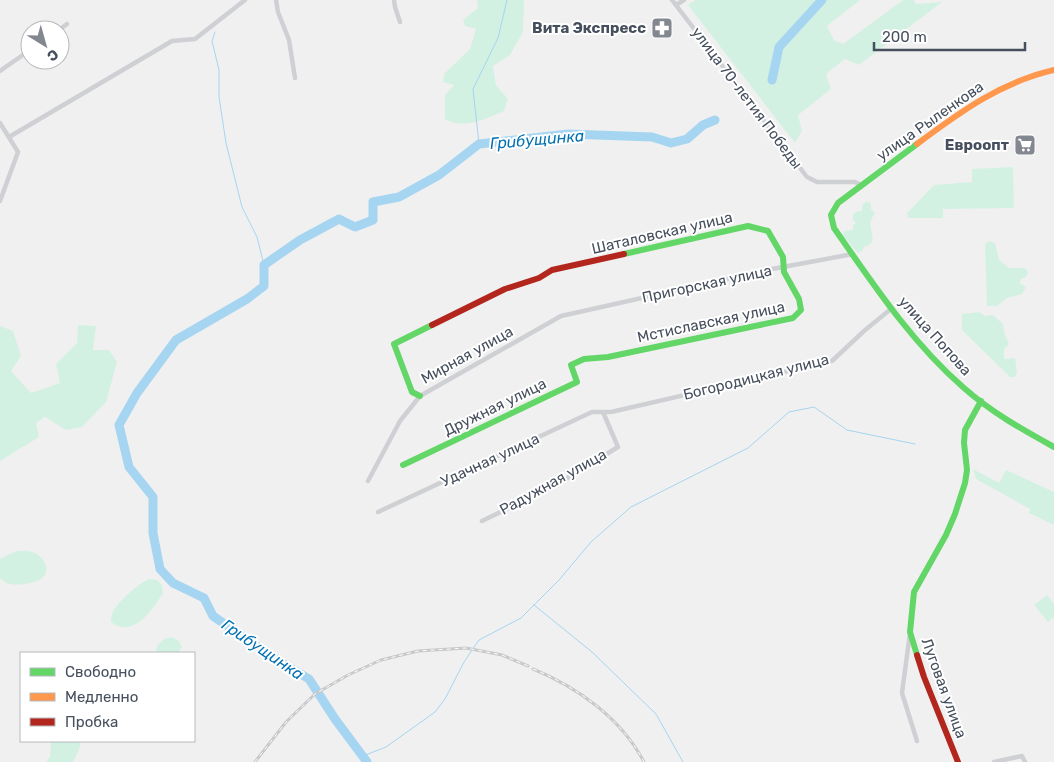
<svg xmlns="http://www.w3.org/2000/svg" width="1054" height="762" viewBox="0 0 1054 762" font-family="Rubik,sans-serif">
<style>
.green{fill:#d3f1e3}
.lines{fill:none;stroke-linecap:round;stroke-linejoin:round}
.stream{stroke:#a5d5f1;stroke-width:1}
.river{stroke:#a5d5f1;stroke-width:9}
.street{stroke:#ced0d4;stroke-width:4.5}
.fast{stroke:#63d668;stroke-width:6}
.slow{stroke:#ff974d;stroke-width:6}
.jam{stroke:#b3261e;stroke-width:6}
.rail-casing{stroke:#c7c9cb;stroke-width:3}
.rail{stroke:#fff;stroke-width:1;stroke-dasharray:4;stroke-linecap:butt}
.labels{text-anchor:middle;stroke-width:4;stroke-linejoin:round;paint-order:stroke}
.poi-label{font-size:15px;font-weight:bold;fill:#464f5d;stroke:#fff;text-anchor:end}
.street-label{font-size:15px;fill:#464f5d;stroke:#fff}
.water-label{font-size:16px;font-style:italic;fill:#0472b2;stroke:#fff}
</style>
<rect width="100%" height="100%" fill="#f1f0f0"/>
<!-- green -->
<path class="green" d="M477 0H524L523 32 510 55 493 66 496 85 508 99 504 111C486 119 463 130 445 119V95L454 85 443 82 444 74 470 49 476 29 465 26 463 20 478 8Z
M695 0H860L827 26 834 40 843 44 903 0H914L916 4 942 2 859 65 845 59 826 74 831 89 798 115 802 131 795 143 688 5Z
M1013 167 1014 208 943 209V218H908L907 213 934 185 972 182V169Z
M867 201 871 204V209L875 213C874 216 872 217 871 220 868 229 880 244 864 247L862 251 858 253 843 236 844 231 853 230V225L856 223 853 220V215L855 212 862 211V205Z
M989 241 995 243 999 260 1009 268H1025L1028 272 1026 277 1021 279 1020 283 1026 287 1022 294 1007 298 997 306H987L985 244Z
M979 312 985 316 993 315 1003 324 1004 332 1009 344 1004 349V359L1015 358 1017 372 1015 377H1010L962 330V314Z
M78 325 96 326 93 350H109L117 362 106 402 82 427 66 430 45 417 36 423 39 437 0 461V326L13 331 21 356 11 371 31 393 60 383 56 364 77 343Z
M973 469 999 483 1006 470 1054 492V525L1029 513 1030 509 976 479Z
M16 551C21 551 28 550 32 552 43 555 53 571 41 579 36 583 16 586 10 584 6 584 3 580 0 578V559Z
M149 579 157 580 162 585 163 593C152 610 134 639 111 622 111 620 111 616 112 614 116 603 139 583 149 579Z
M1047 595 1054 604V617L1048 622 1034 605Z
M172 637 178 640 182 647 178 653H158L156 649C160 641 163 639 172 637Z
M51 741H81L79 750 73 762H46L50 757Z"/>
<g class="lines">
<!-- stream -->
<path class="stream" d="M215 32 212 41 219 70V97L226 143 242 207 257 237 264 265
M479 144 473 89 498 38 507 0
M534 605 592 652 656 714 683 762
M363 756 386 747 435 712 445 699 464 662 479 640 521 618 559 580 591 542 631 507 748 448 789 412 814 407 847 430 915 444"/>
<!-- river -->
<path class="river" d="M772 80 779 47 822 0
M367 762 335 719 309 679 274 658 213 616 204 598 173 583 160 569 153 533V497L129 467 119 425 137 393 176 340 247 299 264 286V265L300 240 339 219 355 227 373 220V202L399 197 439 175 479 144 568 134 652 137 671 143 687 139 703 125 715 120"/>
<!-- street -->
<path class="street" d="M276 0 278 12 289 40 295 78
M394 0 395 7 400 22
M672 0 807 177 817 182H855L861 185
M676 5 684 0
M59 30 67 24
M0 71 30 50
M0 123 18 152 0 201
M9 137 172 41 195 39 245 0
M368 481 400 421 420 396 561 316 772 269 853 254
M378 512 592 412H611L832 361 864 331 892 308
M482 521 556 485 618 447 603 412
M910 633 902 693 917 741
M994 762 1022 756 1025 762"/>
<!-- fast -->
<path class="fast" d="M917 144 838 203 831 215 834 228C873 284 912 343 964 388 991 412 1023 430 1054 447
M420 396 412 392 394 344 432 325
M403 465 577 382 571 365 584 359 608 357 793 318 801 310 799 299 784 272 783 257 768 231 748 226 624 254
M917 655 910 632 914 592 946 535 955 514 965 483 967 470 964 443 965 430 981 401"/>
<!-- slow -->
<path class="slow" d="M917 144C960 112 1001 82 1054 70"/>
<!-- jam -->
<path class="jam" d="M432 325 505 289 539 278 552 270 624 254
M917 655 924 677 958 762"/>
<!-- rail casing -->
<g class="rail-casing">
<path id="rail" d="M533 669C577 687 621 718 644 762
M255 762 286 722 315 694 348 675 381 660 418 651 466 648 502 655 528 666"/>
</g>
<!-- rail -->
<use href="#rail" class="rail"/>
</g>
<!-- icons -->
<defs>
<g id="pharmacy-square" transform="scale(1.125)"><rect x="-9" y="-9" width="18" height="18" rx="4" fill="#828790" stroke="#fff"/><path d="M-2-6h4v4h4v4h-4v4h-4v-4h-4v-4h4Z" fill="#fff"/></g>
<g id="supermarket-square" transform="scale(1.125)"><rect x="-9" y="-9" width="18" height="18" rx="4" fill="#828790" stroke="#fff"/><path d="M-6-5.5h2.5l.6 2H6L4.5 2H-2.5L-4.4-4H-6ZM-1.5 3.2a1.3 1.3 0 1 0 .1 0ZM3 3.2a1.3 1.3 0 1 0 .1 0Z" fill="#fff"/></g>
</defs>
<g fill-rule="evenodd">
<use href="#pharmacy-square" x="662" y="28"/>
<use href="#supermarket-square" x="1025" y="145"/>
</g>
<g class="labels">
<!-- poi labels -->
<g class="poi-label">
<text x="646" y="33">Вита Экспресс</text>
<text x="1009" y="150">Евроопт</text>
</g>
<!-- street labels -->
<g class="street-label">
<text transform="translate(747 98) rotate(53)" y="5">улица 70-летия Победы</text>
<text transform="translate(930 121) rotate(-35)" y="5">улица Рыленкова</text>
<text transform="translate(662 233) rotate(-13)" y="5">Шаталовская улица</text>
<text transform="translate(707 284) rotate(-12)" y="5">Пригорская улица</text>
<text transform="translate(711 322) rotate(-12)" y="5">Мстиславская улица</text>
<text transform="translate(935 336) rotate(48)" y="5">улица Попова</text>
<text transform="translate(467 355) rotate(-29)" y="5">Мирная улица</text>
<text transform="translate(756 377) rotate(-14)" y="5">Богородицкая улица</text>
<text transform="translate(495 407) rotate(-26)" y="5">Дружная улица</text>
<text transform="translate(490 460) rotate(-25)" y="5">Удачная улица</text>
<text transform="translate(553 482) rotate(-29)" y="5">Радужная улица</text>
<text transform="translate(944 688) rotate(70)" y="5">Луговая улица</text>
</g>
<!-- water labels -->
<g class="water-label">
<text transform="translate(537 139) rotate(-5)" y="6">Грибущинка</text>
<text transform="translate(263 649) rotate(34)" y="6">Грибущинка</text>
</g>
</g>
<!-- legend -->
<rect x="20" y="652" width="175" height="90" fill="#ffffff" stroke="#b5b9be"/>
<rect x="30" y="668" width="25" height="8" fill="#63d668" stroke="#b5b9be"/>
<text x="65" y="677" font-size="15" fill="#464f5d">Свободно</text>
<rect x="30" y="693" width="25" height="8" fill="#ff974d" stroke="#b5b9be"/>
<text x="65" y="702" font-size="15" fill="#464f5d">Медленно</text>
<rect x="30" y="718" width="25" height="8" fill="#b3261e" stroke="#b5b9be"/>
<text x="65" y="727" font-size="15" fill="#464f5d">Пробка</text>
<!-- north arrow -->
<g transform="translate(45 45) rotate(143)"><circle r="24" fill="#ffffff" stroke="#b5b9be"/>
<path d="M0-4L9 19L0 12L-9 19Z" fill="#828790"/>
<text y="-8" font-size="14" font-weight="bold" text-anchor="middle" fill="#464f5d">С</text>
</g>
<!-- scale -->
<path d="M874 42v8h151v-8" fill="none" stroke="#464f5d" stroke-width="2.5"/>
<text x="882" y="42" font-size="15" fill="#464f5d" stroke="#ffffff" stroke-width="4" paint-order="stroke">200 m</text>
</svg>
